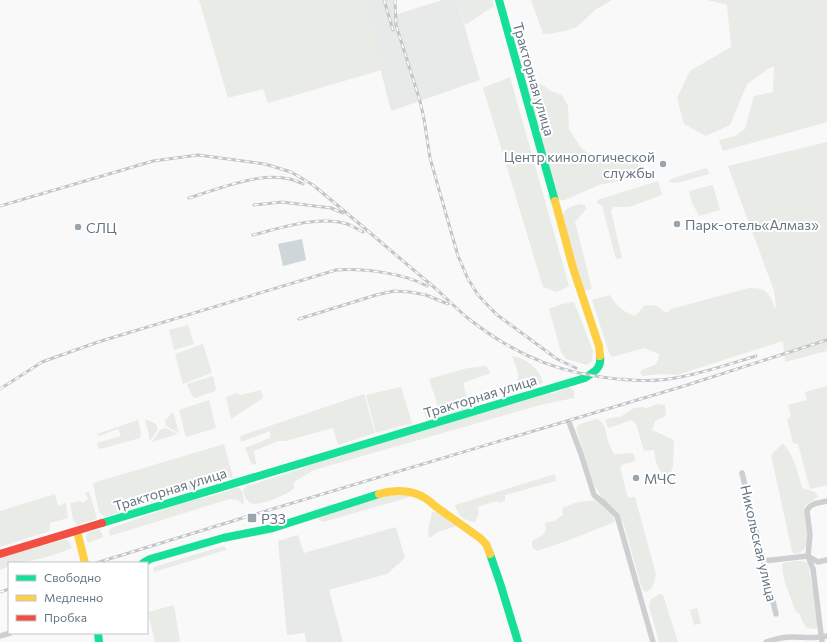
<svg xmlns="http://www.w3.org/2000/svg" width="827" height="642" viewBox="0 0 827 642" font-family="Commissioner,sans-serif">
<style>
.built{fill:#e8e9e9}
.green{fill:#e8ebe6}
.water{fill:#ced6d9}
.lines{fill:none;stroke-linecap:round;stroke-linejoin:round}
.street{stroke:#cecfd0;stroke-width:5.5}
.fast{stroke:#16e098;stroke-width:8}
.slow{stroke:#ffcf43;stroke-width:8}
.jam{stroke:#f24e42;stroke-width:8}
.rail-casing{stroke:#c3c5c6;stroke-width:3}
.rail{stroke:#fff;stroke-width:1.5;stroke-dasharray:4.5;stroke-linecap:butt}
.poi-dot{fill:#99a4ac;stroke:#fff;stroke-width:1.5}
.labels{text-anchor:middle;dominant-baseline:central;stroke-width:4;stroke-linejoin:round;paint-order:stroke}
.street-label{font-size:14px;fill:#657683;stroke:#fff}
.poi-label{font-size:14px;fill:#657683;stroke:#fff;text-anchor:start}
</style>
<rect width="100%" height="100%" fill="#f9f9f9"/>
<g class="built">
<path d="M363 0H393L398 14 442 0H457L480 80 391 111Z"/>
<path d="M396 527 405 558 387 574 329 590 343 642H306L305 633 287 635 278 541 298 535 304 553Z"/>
</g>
<g class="green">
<path d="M199 0H363L382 70 268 103 263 89 228 98Z"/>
<path d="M457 0H492L494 6 465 25Z"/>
<path d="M531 0H612L595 10 577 27 565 31 548 34H543Z"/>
<path d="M707 0H827V122L723 151 719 140 735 136 745 129 754 96 773 92 774 66 768 69 747 84 730 125 706 136 684 124 677 98 690 71 731 47 727 5Z"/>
<path d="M528 53 537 85 541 84 551 91 562 95 568 106 569 129 581 148 597 160 635 158 638 164 641 176 599 185 565 200H561L557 197 519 55Z"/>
<path d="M510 77 569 286 557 292 543 287 483 88Z"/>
<path d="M827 142V351L785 362 783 341 677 375 662 374 642 376 640 372C650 363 657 371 659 354L644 348 612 357 609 353 592 300 610 295C616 305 623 312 635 316L645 305 657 306 666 313 671 309 749 288C767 288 768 292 775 308L776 307 774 291 728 166Z"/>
<path d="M706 168 708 170 709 174 677 183 670 182 669 181 671 179Z"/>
<path d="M658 181 662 195 629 207H613L611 211 622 258 616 259 602 206 597 203V200Z"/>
<path d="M713 185 720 210 699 216 692 203 689 191Z"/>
<path d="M580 204 585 205 586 209 575 222 592 289 583 291 562 216C566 207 572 206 580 204Z"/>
<path d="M574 302 593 351 592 361 587 365 566 359 561 352 549 309 562 304Z"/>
<path d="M188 325 194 344 174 350 169 330Z"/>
<path d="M203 344 212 373 183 384 175 354Z"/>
<path d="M512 356C525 357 541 370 543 383L519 391C515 386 519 381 518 375 518 369 514 362 512 356Z"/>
<path d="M486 366 491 373 463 383 469 408 427 421 424 412 438 406 429 379 468 368Z"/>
<path d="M213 376 216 389 215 391 195 398 191 394 187 384Z"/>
<path d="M827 386V485L810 489 798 444 793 443 787 419 791 416 788 405 807 400 805 392Z"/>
<path d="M401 387 412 423 376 433 366 395Z"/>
<path d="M569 387 574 391V398L540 405 314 470 294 482V488C289 494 258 507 251 503 246 501 244 495 243 490L247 486 301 469 310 465 549 393H554Z"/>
<path d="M261 390 263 398 231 419 226 397 236 393 240 395Z"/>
<path d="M364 394 375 433 338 445 333 428 285 441H278L254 451 256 464 252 465 245 448 270 438V431L241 442 240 436Z"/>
<path d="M209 400 216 428 186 437 179 410Z"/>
<path d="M657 404 665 405 666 416 655 421 652 430 674 440 673 467 669 476 661 473 656 462 654 450 644 451 636 424 632 420 608 428 605 420 610 418 620 417 634 408 642 407 647 408Z"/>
<path d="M173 412 179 433 166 426 165 421Z"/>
<path d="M145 419 156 424 158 429 150 441Z"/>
<path d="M597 419C606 422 606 434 608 442 610 446 612 450 614 454L633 453 636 461 624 464 620 467 628 498 635 497 656 574C654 581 654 591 645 592L642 589 624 525 617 513 610 505 603 499 593 483 576 428 580 424Z"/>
<path d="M138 420 141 433 140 438 100 449 98 447 97 443 121 436 118 429 99 436 97 434Z"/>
<path d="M165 428 178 434 152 442 160 430Z"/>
<path d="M783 443C794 457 798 471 802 488L815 492 818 497 804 506 807 523V546L800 553 794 554 792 551 771 455Z"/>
<path d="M224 444 233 477 105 517 99 512 93 483Z"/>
<path d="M555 474 556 481 505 495V501L499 503 497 501 477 507 479 513 475 522C464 521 458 516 455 505Z"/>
<path d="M238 487C243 490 245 500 243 505L238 500 230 499 110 536 109 529 184 502 212 496Z"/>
<path d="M85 492H89L97 517 96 519 77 525 73 520 70 503 79 501 84 502 88 499Z"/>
<path d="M401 493 409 494 410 497 323 522 318 520V517L371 500Z"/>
<path d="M55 494 58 506 66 503 68 518 50 523V531L0 547V511Z"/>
<path d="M586 501C589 501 594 500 596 501 605 504 613 515 615 522L569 540 537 551 532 547V541L543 535 546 531 545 523 554 521 563 515 562 508 575 503Z"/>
<path d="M432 512H437L456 526 438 532 431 537H429L428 531Z"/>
<path d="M100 529 103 537 88 543 86 538 87 533Z"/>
<path d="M62 540H68L72 548C52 556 30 563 9 563V566L0 570V558Z"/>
<path d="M223 546 225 547 226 550 154 572 153 568 157 566Z"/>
<path d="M794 561H803L808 563 818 623 816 629 807 628 802 621 800 614 796 612 784 580 782 565 783 563Z"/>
<path d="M660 594 663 595 678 642H659L649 606 651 599Z"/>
<path d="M174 605 180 642H155L148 612Z"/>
<path d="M697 608 701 623 694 625 690 610Z"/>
</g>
<path class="water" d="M302 239 306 260 283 266 278 244Z"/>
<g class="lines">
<g class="street">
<path d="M569 422 581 454 594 495 605 504 617 516 620 526 653 642"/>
<path d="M742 473 776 614"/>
<path d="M763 561 808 556 818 562 827 560"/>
<path d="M0 636 10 633"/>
<path d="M766 642C775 639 783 637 792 637 804 637 815 639 827 636"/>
<path d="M822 642 813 569 808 556 810 535 807 511C809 503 820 503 827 501"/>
</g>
<g class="fast">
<path d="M499 0 555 201"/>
<path d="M102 523 585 378C594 372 602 368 600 356"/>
<path d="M490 554 501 586 518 642"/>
<path d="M143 563 150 559 223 538 273 528 379 494"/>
<path d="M98 633 99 642"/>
</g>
<g class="slow">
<path d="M555 201 573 268 599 346 600 356"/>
<path d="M379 494C400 488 419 490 435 506L480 538 486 544 490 554"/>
<path d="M77 531 85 563"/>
</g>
<path class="jam" d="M0 554 102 523"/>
<defs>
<g id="rail">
<path d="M384 0 393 30"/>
<path d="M395 0 396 25 420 101 424 119 430 158 458 256 468 279 478 295 496 314 557 359 576 368"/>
<path d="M189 198C222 188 271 166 303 184"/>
<path d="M254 205 282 202 331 208 343 213"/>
<path d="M0 206 153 161 198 155 265 164 291 172 313 185C352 217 390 250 429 283 443 294 455 308 469 319 520 359 565 375 628 380"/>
<path d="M253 235C280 228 322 214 350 225 354 227 359 230 363 232"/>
<path d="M299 319 376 295 394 291 410 292 426 295 448 304"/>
<path d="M623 379C668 386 713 369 756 356"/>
<path d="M0 389 42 362 98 342 336 270C362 268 404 273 427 286"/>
<path d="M96 563 249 516 684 386 827 340"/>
<path d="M0 592 9 589"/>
</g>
</defs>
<use href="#rail" class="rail-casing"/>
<use href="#rail" class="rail"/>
</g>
<g class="poi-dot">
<circle cx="663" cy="164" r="4"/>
<circle cx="677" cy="224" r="4"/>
<circle cx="78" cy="227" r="4"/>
<circle cx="636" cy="478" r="4"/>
<rect x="247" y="513" width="10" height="10" rx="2"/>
</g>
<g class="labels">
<g class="street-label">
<text transform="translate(534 79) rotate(74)">Тракторная улица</text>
<text transform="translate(480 396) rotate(-17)">Тракторная улица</text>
<text transform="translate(170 489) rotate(-17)">Тракторная улица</text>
<text transform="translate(759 543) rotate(77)">Никольская улица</text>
</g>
<g class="poi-label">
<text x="655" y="156" text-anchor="end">Центр кинологической<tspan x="655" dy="16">службы</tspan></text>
<text x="685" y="224">Парк-отель«Алмаз»</text>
<text x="86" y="227">СЛЦ</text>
<text x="644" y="478">МЧС</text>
<text x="261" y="518">РЗЗ</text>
</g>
</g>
<rect x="8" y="562" width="140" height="72" fill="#ffffff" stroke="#c1c8cd"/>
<rect x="16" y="575" width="20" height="6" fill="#16e098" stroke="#c1c8cd"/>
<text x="44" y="582" font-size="12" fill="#657683">Свободно</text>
<rect x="16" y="595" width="20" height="6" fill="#ffcf43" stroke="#c1c8cd"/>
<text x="44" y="602" font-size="12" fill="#657683">Медленно</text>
<rect x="16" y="615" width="20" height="6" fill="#f24e42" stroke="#c1c8cd"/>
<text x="44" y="622" font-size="12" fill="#657683">Пробка</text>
</svg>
